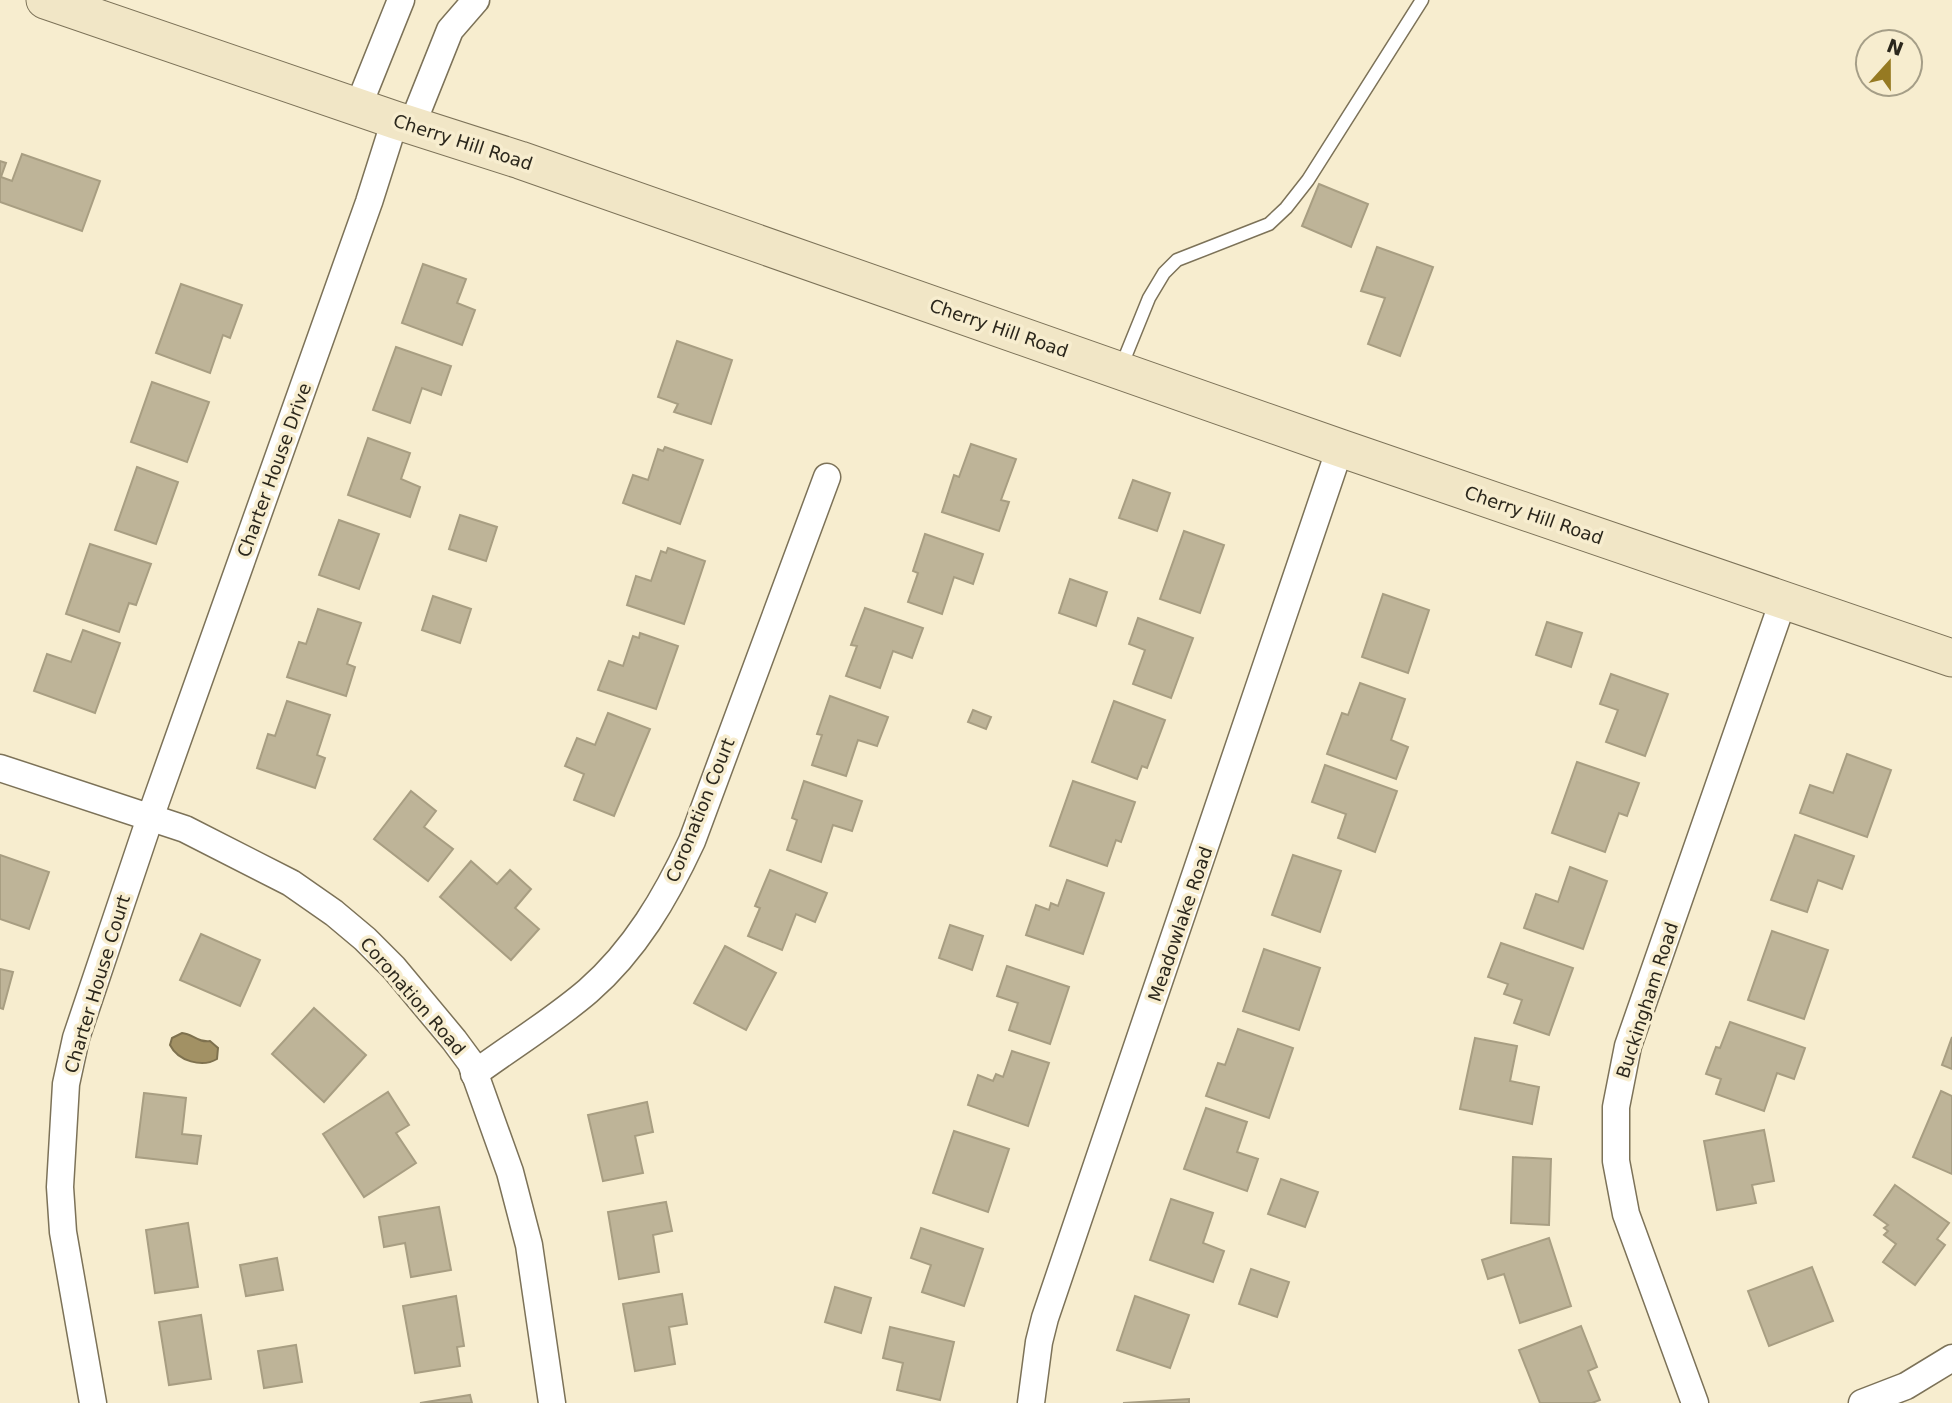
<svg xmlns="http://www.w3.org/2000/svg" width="1952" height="1403" viewBox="0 0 1952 1403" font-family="'DejaVu Sans',sans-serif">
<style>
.water{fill:#a29164;stroke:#7e714e;stroke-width:2}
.building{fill:#beb498;stroke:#a89e82;stroke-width:2}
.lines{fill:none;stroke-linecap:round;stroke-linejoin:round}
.service-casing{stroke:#7c7258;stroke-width:15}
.minor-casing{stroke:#7c7258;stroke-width:29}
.secondary-casing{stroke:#7c7258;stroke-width:39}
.service{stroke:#fff;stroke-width:12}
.minor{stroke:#fff;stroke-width:26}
.secondary{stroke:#f1e6c6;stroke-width:37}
.labels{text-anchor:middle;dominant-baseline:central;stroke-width:7;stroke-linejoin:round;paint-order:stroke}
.street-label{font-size:18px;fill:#2b271c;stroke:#f7edcf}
</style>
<rect width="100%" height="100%" fill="#f7edcf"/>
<path class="water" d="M182 1033C193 1034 198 1043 210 1041L218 1048 217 1059C202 1068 178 1061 170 1045L172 1038Z"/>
<g class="building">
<path d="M22 154 100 181 82 231 0 202V161L6 163 1 177 12 181Z"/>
<path d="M1319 184 1368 204 1351 247 1302 226Z"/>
<path d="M1377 247 1433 267 1400 356 1368 344 1385 298 1361 291Z"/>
<path d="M423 264 466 279 457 303 475 310 462 345 402 323Z"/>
<path d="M181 284 242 305 230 338 223 335 210 373 156 353Z"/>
<path d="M677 341 732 360 711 424 674 412 678 404 658 397Z"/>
<path d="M396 347 451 366 441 395 422 388 410 423 373 410Z"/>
<path d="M152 382 209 402 187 462 131 442Z"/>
<path d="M368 438 410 453 401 479 420 487 410 517 348 495Z"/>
<path d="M971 444 1016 459 1001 500 1009 502 999 531 942 512 954 475 959 477Z"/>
<path d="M665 447 703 460 680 524 623 503 633 475 648 480 658 449 663 451Z"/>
<path d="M137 467 178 482 156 544 115 530Z"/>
<path d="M1133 480 1170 493 1157 531 1119 518Z"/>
<path d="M460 515 497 527 486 561 449 549Z"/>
<path d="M339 520 379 534 359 589 319 575Z"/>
<path d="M1184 531 1224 545 1200 613 1160 599Z"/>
<path d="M925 534 983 554 973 584 954 577 942 614 908 602 918 573 913 571Z"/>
<path d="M90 544 151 564 136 605 129 603 119 632 66 614Z"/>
<path d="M668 548 705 561 684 624 627 605 636 576 651 581 661 551 666 553Z"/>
<path d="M1070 579 1107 592 1096 626 1059 613Z"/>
<path d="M1383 594 1429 610 1408 673 1362 657Z"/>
<path d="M433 596 471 609 460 643 422 630Z"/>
<path d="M865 608 923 628 912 658 893 651 880 688 846 676 857 646 851 645Z"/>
<path d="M318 609 361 623 347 664 355 667 346 696 287 677 299 642 306 644Z"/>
<path d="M1138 618 1193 638 1171 698 1133 684 1145 650 1129 644Z"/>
<path d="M1547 622 1582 633 1571 667 1536 655Z"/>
<path d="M83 630 120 643 95 713 34 691 47 654 71 662Z"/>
<path d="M640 633 678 646 656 709 598 690 609 661 623 666 633 636 639 638Z"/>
<path d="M1611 674 1668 694 1645 756 1606 742 1618 710 1600 704Z"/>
<path d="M1360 683 1405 699 1391 740 1408 747 1396 779 1327 754 1342 713 1348 715Z"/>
<path d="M830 696 888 717 877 746 858 740 846 776 812 765 822 735 817 734Z"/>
<path d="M287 701 330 715 317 755 325 758 315 788 257 768 268 734 275 736Z"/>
<path d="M1114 701 1165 720 1147 768 1142 766 1137 779 1092 762Z"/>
<path d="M973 710 991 717 986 729 968 722Z"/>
<path d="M608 713 650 729 614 816 574 800 584 774 565 766 577 738 595 745Z"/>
<path d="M1847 754 1891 770 1867 837 1800 813 1810 785 1833 793Z"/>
<path d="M1577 762 1639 783 1627 816 1619 813 1605 852 1552 833Z"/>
<path d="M1325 765 1397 791 1375 852 1338 838 1346 814 1312 802Z"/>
<path d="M804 781 862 801 852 831 833 825 821 862 787 850 797 820 792 818Z"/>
<path d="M1073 781 1135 802 1121 842 1116 840 1107 866 1050 846Z"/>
<path d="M411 791 436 811 424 827 453 849 428 881 374 839Z"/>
<path d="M1795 835 1854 856 1842 889 1818 880 1807 912 1771 900Z"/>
<path d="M0 855 49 872 29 929 0 919Z"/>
<path d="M1293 855 1341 871 1320 932 1272 915Z"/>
<path d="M471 861 497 884 510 870 531 889 515 908 539 929 511 960 440 897Z"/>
<path d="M1570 867 1607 881 1583 949 1524 928 1536 894 1558 902Z"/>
<path d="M770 870 827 893 815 922 796 914 782 950 748 936 760 908 755 906Z"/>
<path d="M1067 880 1104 893 1083 954 1026 935 1036 905 1049 910 1051 903 1058 906Z"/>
<path d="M950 925 983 936 972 970 939 958Z"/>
<path d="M1772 931 1828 950 1804 1019 1748 1000Z"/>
<path d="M201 934 260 960 240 1006 180 980Z"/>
<path d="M1501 943 1573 968 1549 1035 1514 1023 1522 1000 1504 994 1508 984 1488 977Z"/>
<path d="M725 946 776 973 746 1030 694 1003Z"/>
<path d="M1264 949 1320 968 1299 1030 1243 1011Z"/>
<path d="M1007 966 1069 987 1050 1044 1009 1030 1018 1003 997 996Z"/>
<path d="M0 969 13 972 3 1009 0 1008Z"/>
<path d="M314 1008 366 1055 324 1102 272 1054Z"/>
<path d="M1730 1022 1805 1048 1794 1079 1777 1073 1764 1111 1716 1094 1721 1079 1706 1074 1716 1047 1720 1048Z"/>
<path d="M1238 1029 1293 1048 1269 1118 1206 1096 1218 1063 1225 1065Z"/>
<path d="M1952 1037V1069L1942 1065Z"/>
<path d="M1475 1038 1517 1046 1510 1081 1539 1087 1532 1124 1460 1109Z"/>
<path d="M1012 1051 1049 1063 1028 1126 968 1105 978 1075 993 1081 996 1074 1003 1077Z"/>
<path d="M1941 1091 1952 1096V1174L1913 1157Z"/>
<path d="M388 1092 409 1125 396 1133 416 1163 364 1197 323 1134Z"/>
<path d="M144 1093 186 1098 182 1134 201 1136 197 1164 136 1157Z"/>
<path d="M647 1102 653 1132 635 1136 643 1173 603 1181 588 1115Z"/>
<path d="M1206 1108 1247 1122 1237 1152 1258 1159 1247 1191 1184 1169Z"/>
<path d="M1764 1130 1774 1181 1752 1185 1756 1203 1717 1210 1704 1141Z"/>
<path d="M954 1131 1009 1149 988 1212 933 1193Z"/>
<path d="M1513 1157 1551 1159 1549 1225 1511 1223Z"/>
<path d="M1281 1179 1318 1192 1305 1227 1268 1214Z"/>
<path d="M1895 1185 1949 1223 1937 1239 1945 1245 1915 1285 1883 1262 1896 1244 1884 1235 1888 1231 1884 1228 1888 1225 1874 1215Z"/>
<path d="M1171 1199 1213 1213 1203 1243 1224 1251 1213 1282 1150 1260Z"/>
<path d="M666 1202 672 1231 653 1235 659 1272 619 1279 608 1212Z"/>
<path d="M439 1207 451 1270 411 1277 405 1243 384 1247 379 1217Z"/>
<path d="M188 1223 198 1287 155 1293 146 1230Z"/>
<path d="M921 1228 983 1249 964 1306 922 1292 931 1265 911 1258Z"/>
<path d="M1549 1238 1571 1306 1520 1323 1504 1274 1488 1279 1482 1260Z"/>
<path d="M277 1258 283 1290 246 1296 240 1265Z"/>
<path d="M1812 1267 1833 1321 1769 1346 1748 1291Z"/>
<path d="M1251 1269 1289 1282 1277 1317 1239 1304Z"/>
<path d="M835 1287 871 1298 861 1333 825 1322Z"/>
<path d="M682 1294 687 1324 669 1327 675 1364 635 1371 623 1304Z"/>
<path d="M456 1296 464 1346 457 1347 460 1366 415 1373 403 1306Z"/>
<path d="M1135 1296 1189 1315 1170 1368 1117 1350Z"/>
<path d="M201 1315 211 1379 169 1385 159 1322Z"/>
<path d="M1581 1326 1597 1367 1588 1371 1600 1400 1592 1403H1540L1519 1350Z"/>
<path d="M890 1327 954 1342 940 1400 897 1390 903 1363 883 1358Z"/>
<path d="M296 1345 302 1382 264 1388 258 1351Z"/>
<path d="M470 1395 472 1403H420Z"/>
<path d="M1189 1399V1403H1123Z"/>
</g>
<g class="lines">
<defs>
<path id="service" d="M1121 367 1149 298 1164 273 1177 260 1269 224 1286 208 1308 180 1422 0"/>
<g id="minor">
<path d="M358 107 401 0"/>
<path d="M412 125 450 30 476 0"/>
<path d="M0 768 185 829 291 883 334 913 365 939 394 968 454 1040 471 1063 510 1172 529 1245 552 1403"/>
<path d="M474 1074C512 1046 553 1021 588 991 635 950 666 897 692 841L827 477"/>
<path d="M93 1403 63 1232 60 1187 66 1084 76 1038 150 818 369 202 395 120"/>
<path d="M1031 1403 1039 1342 1045 1318 1340 448"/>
<path d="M1695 1403 1626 1214 1616 1161V1107L1628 1046 1783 601"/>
<path d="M1862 1403 1906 1386 1952 1358"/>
</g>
<path id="secondary" d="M45 0 395 120 520 160 1340 448 1952 658"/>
</defs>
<use href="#service" class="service-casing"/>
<use href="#minor" class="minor-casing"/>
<use href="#secondary" class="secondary-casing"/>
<use href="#service" class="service"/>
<use href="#minor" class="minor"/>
<use href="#secondary" class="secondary"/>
</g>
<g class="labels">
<g class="street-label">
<text transform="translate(463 142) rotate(18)">Cherry Hill Road</text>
<text transform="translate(999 328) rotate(19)">Cherry Hill Road</text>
<text transform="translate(274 470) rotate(-70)">Charter House Drive</text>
<text transform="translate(1534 515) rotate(19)">Cherry Hill Road</text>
<text transform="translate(700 810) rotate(-68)">Coronation Court</text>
<text transform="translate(1180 924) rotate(-71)">Meadowlake Road</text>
<text transform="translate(97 984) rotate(-73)">Charter House Court</text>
<text transform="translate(413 996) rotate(49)">Coronation Road</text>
<text transform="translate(1647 1000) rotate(-72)">Buckingham Road</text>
</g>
</g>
<g transform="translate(1889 63) rotate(21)"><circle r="33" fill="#f7edcf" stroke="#a59e87" stroke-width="2"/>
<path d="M0-5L12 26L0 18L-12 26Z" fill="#967a22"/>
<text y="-10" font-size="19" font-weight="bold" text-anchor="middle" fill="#2b271c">N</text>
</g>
</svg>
